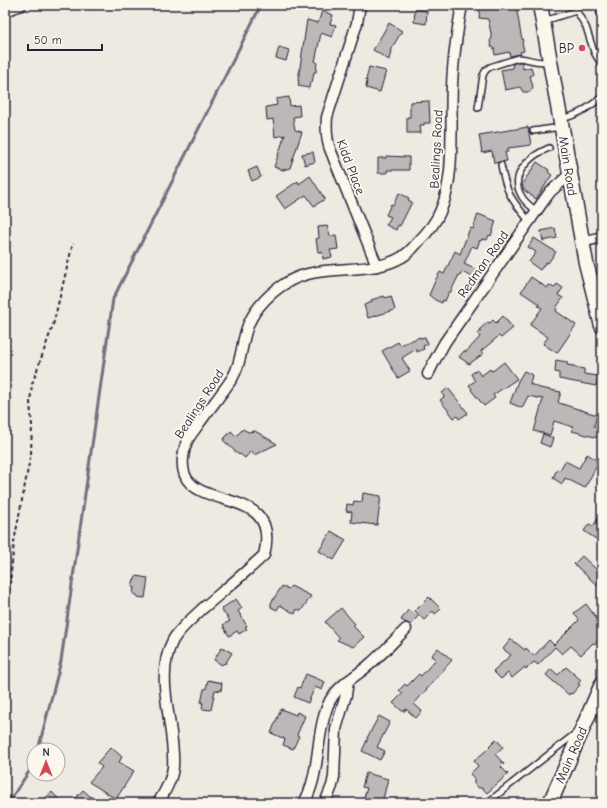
<svg xmlns="http://www.w3.org/2000/svg" width="607" height="808" viewBox="0 0 607 808" font-family="'Comic Neue',sans-serif">
<style>
.lines{fill:none;stroke-linecap:round;stroke-linejoin:round}
.stream{stroke:#716f7c;stroke-width:3}
.building{fill:#bcb8b8;stroke:#22223b}
.lane-casing{stroke:#22223b;stroke-width:8}
.street-casing{stroke:#22223b;stroke-width:13}
.secondary-casing{stroke:#22223b;stroke-width:17}
.path{stroke:#22223b;stroke-width:2;stroke-dasharray:4 3;stroke-linecap:butt}
.lane{stroke:#fbf7ec;stroke-width:5}
.street{stroke:#fbf7ec;stroke-width:10}
.secondary{stroke:#fbf7ec;stroke-width:14}
.poi-dot{fill:#d1495b;stroke:#fbf7ec;stroke-width:1.5}
.labels{text-anchor:middle;dominant-baseline:central;stroke-width:4;stroke-linejoin:round;paint-order:stroke}
.poi-label{font-size:13px;fill:#22223b;stroke:#fbf7ec;text-anchor:end}
.street-label{font-size:13px;fill:#22223b;stroke:#fbf7ec}
</style>
<rect width="100%" height="100%" fill="#eeeae2"/>
<filter id="ink" filterUnits="userSpaceOnUse"><feTurbulence type="fractalNoise" baseFrequency=".025" numOctaves="2"/><feDisplacementMap in="SourceGraphic" scale="8" xChannelSelector="R" yChannelSelector="G"/><feConvolveMatrix kernelMatrix="1 2 1 2 8 2 1 2 1" color-interpolation-filters="sRGB"/></filter>
<g filter="url(#ink)">
<g class="lines">
<g class="stream">
<path d="M38 750 61 661 113 299 261 5"/>
<path d="M8 803 34 764"/>
</g>
</g>
<g class="building">
<path d="M480 5H516L521 35 523 41 522 42 524 51 520 52 521 54 510 56 509 52 495 55 494 48 491 46 490 41 492 38 488 19 479 18Z"/>
<path d="M591 5H602V22Z"/>
<path d="M415 10 427 11 426 24 414 22Z"/>
<path d="M322 11 333 15 330 24 336 25 332 37 321 33 315 62H317L316 72H314L312 83 310 82 309 88 298 86 299 81H298L307 20 318 23Z"/>
<path d="M389 23 402 31 390 51H391L389 60 373 50Z"/>
<path d="M279 47 289 50 286 61 276 58Z"/>
<path d="M519 62H522L523 69 531 67 533 75 530 76 533 87 530 92H523L520 87 505 90 501 70 513 68 512 64Z"/>
<path d="M369 67 386 71 380 92 366 88 367 81 366 80Z"/>
<path d="M289 97 290 106 299 105 300 116 293 117 295 130 302 132 290 168 283 170 274 167 285 135 275 137 273 119 267 120 266 107 277 105 276 99Z"/>
<path d="M429 101 430 123H424V125H420L421 133H407V117H410V102Z"/>
<path d="M528 127 531 145 508 148V152H505L507 161 494 163 492 151 482 153 479 135Z"/>
<path d="M313 152 315 162 305 165 302 154Z"/>
<path d="M386 156 409 157V170H387V173H378V158H386Z"/>
<path d="M537 162 549 170 548 172 552 175 536 199 524 190 522 184Z"/>
<path d="M257 167 261 177 252 181 248 171Z"/>
<path d="M310 176 325 199 314 206 306 195 285 209 276 196 298 181 299 184Z"/>
<path d="M399 193 409 198 408 200 412 202 400 226 398 225 396 230 386 225 391 217 386 215 391 204 393 205Z"/>
<path d="M478 214 496 221 491 236 489 235 487 240 482 239 481 241 480 240 477 248 472 246 464 264 477 270 474 278 462 272 460 276 459 275 450 293 449 292 445 301 443 300 442 303 435 300 429 295 436 279 440 272 444 274 455 251 460 254 470 228 473 229Z"/>
<path d="M327 226 330 236 336 235 338 249 330 250 332 257 323 259 322 252H318L316 239 319 238 318 227Z"/>
<path d="M555 228 557 238 543 241 541 231Z"/>
<path d="M534 238 556 252 548 263 546 262 540 270 529 262 536 252 528 247Z"/>
<path d="M531 277 547 288 549 285 554 288 557 284 563 288 558 295 563 298 556 308 557 309 556 311 576 325 557 353 543 344 548 337 530 325 542 308 538 306 539 304 521 292Z"/>
<path d="M384 296 385 298 391 296 395 310 368 318 364 305 372 302 371 300Z"/>
<path d="M503 316 513 328 501 338 499 336 481 351 483 354 469 364 459 357 464 351 466 352 480 337 478 334 481 331 480 329 488 322 490 323 493 320 496 323Z"/>
<path d="M420 337V338L425 337 428 344 423 346 424 349 417 352 416 349 402 358 410 371 398 378 382 351 398 342 400 345Z"/>
<path d="M556 360 567 362V365L574 366V367L584 369V374L598 376 596 386 559 379V373L555 372Z"/>
<path d="M504 362 517 379 493 395 495 398 484 406 471 390 472 389 469 385 475 381 471 374 477 370 481 376 490 369 491 371 494 370Z"/>
<path d="M524 371 532 375 530 384 540 388 561 392 558 402 559 403 597 415 594 426 602 429V439L572 431 573 427 554 421 550 435 534 431 543 399 528 396 522 408 510 403 518 381Z"/>
<path d="M448 388 468 413 459 419 457 416 454 418 440 400 444 397 442 393Z"/>
<path d="M243 429 248 432 255 431 277 444 254 455 251 451 245 458 240 454 239 455 223 440 231 431 236 436Z"/>
<path d="M543 434 553 438 550 447 540 443Z"/>
<path d="M587 454 597 460 596 462 598 463 585 488 565 478 562 484 553 478 557 469 560 470 565 461 579 468Z"/>
<path d="M363 493 381 496 377 525 351 522 352 512 346 511 347 504 353 505 354 501 362 502Z"/>
<path d="M602 513V543L584 531 589 524 593 526Z"/>
<path d="M331 531 346 540 334 560 319 551Z"/>
<path d="M582 556 596 569 602 562V590L574 564Z"/>
<path d="M136 576 148 578 145 598 137 597V595L133 594 134 587H132L134 579H135Z"/>
<path d="M282 586 288 589 291 586 311 596 301 611 297 609 295 614 280 605 277 610 271 607V603Z"/>
<path d="M429 597 441 609 435 614 433 611 424 620 415 611Z"/>
<path d="M236 599 242 608 238 611 247 626 245 627 247 629 239 634 237 631 229 636 223 625 230 621 221 609Z"/>
<path d="M586 604 601 624 597 626 602 632V638L594 644 593 643 581 655 571 646 562 654 555 647 538 665 534 662 526 669 525 667 512 678 508 673 501 679 493 671 511 655 503 649 511 639 525 650 526 648 534 656 549 640 554 645 579 620 574 613Z"/>
<path d="M341 608 355 624 353 626 364 637 353 647 337 640 339 638 325 622Z"/>
<path d="M408 610 418 616 411 625 401 620Z"/>
<path d="M222 647 232 653 225 664 224 663 222 665 214 660Z"/>
<path d="M438 648 452 660 414 704 422 711 416 718 406 709 405 711H402L393 703 403 693 399 690 405 684 407 686 419 674 421 676 436 659 431 656Z"/>
<path d="M566 667 581 680 578 684 580 685 572 694 570 693 569 695 546 675 551 669 558 675Z"/>
<path d="M306 674 325 682 322 690 315 687 308 703 294 697 298 687 300 688Z"/>
<path d="M208 680 222 683 221 691 215 690 211 710 202 709 203 703H201L204 689H206Z"/>
<path d="M281 709 296 715 297 712 305 716 297 735 299 736 293 749 283 745 285 739 271 733Z"/>
<path d="M379 716 390 722 377 747 385 751 380 760 362 751 368 738H367Z"/>
<path d="M496 739 503 747 495 754 504 764 501 767 508 774 487 793 483 789 477 787 474 784V778L470 774 478 766 474 761 490 747 489 746Z"/>
<path d="M111 747 122 757 119 762 134 771 116 799 89 782 102 767 97 763Z"/>
<path d="M366 773 388 779 382 803H371L363 801 367 788 362 787Z"/>
<path d="M83 790 98 803H71Z"/>
<path d="M52 792 62 803H40Z"/>
</g>
<g class="lines">
<defs>
<g id="lane">
<path d="M573 5 586 27 594 52 602 66"/>
<path d="M544 21 576 11"/>
<path d="M478 108 483 75 486 70 490 67 518 58C530 58 535 64 548 61"/>
<path d="M561 119C579 115 588 108 602 97"/>
<path d="M533 131 561 127"/>
<path d="M501 165C506 193 511 199 529 221"/>
<path d="M536 211C531 206 524 202 521 195 509 174 531 155 549 148"/>
<path d="M487 803 576 733"/>
</g>
<g id="street">
<path d="M360 5 357 23 327 117C326 129 326 138 330 149L377 266"/>
<path d="M5 11 21 5"/>
<path d="M582 242 602 237"/>
<path d="M428 374 435 360 445 342 542 203 550 192 569 175"/>
<path d="M158 803C165 792 172 779 173 767 176 727 153 678 173 640 180 628 192 619 202 609 223 591 244 574 264 555 285 473 161 524 186 444 188 437 194 431 198 425 209 409 222 394 233 377 243 360 241 340 249 323 256 307 271 292 286 283 321 261 369 277 402 257 409 253 413 248 418 242 427 233 435 224 440 212 456 177 450 125 452 86 453 59 457 32 462 5"/>
<path d="M304 803C321 773 315 736 328 705 335 687 354 678 369 665 382 654 394 641 406 629"/>
<path d="M325 803 332 786 334 777 336 729 346 695 348 681"/>
</g>
<g id="secondary">
<path d="M540 5 586 263 602 326"/>
<path d="M550 803 602 684"/>
</g>
</defs>
<use href="#lane" class="lane-casing"/>
<use href="#street" class="street-casing"/>
<use href="#secondary" class="secondary-casing"/>
<path class="path" d="M5 634 14 542 31 453 32 425 30 403 32 384 53 325 73 243"/>
<use href="#lane" class="lane"/>
<use href="#street" class="street"/>
<use href="#secondary" class="secondary"/>
</g>
</g>
<circle class="poi-dot" cx="582" cy="48" r="4"/>
<g class="labels">
<g class="poi-label">
<text x="574" y="48">BP</text>
</g>
<g class="street-label">
<text transform="translate(436 149) rotate(-87)">Bealings Road</text>
<text transform="translate(568 166) rotate(81)">Main Road</text>
<text transform="translate(351 167) rotate(69)">Kidd Place</text>
<text transform="translate(483 264) rotate(-55)">Redman Road</text>
<text transform="translate(199 404) rotate(-57)">Bealings Road</text>
<text transform="translate(571 755) rotate(-66)">Main Road</text>
</g>
</g>
<rect width="607" height="808" fill="none" stroke="#fbf7ec" stroke-width="20"/>
<rect x="10" y="10" width="587" height="788" fill="none" stroke="#22223b" stroke-width="1.5" filter="url(#ink)"/>
<g transform="translate(46 762)"><circle r="19" fill="#fbf7ec" stroke="#a4a2a5"/>
<path d="M0-3L7 15L0 10L-7 15Z" fill="#d1495b"/>
<text y="-6" font-size="11" font-weight="bold" text-anchor="middle" fill="#22223b">N</text>
</g>
<path d="M28 44v6h74v-6" fill="none" stroke="#22223b" stroke-width="2"/>
<text x="34" y="44" font-size="12" fill="#22223b" stroke="#fbf7ec" stroke-width="3" paint-order="stroke">50 m</text>
</svg>
